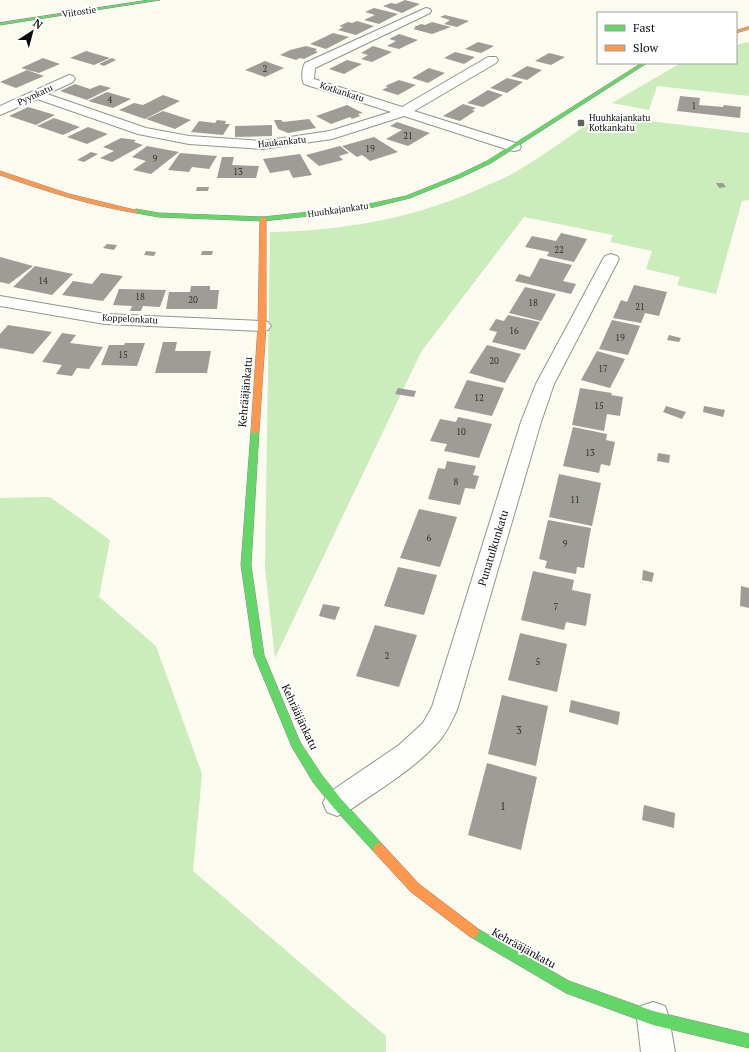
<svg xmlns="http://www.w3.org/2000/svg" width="749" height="1052" viewBox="0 0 749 1052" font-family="'PT Serif',serif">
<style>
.forest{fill:#cbecbb}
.building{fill:#9e9c96}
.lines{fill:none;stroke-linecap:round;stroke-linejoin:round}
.street-casing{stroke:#94948f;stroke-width:2}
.fast-casing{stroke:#8a8a85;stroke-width:1}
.slow-casing{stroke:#8a8a85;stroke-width:1}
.street{fill:#fefefd;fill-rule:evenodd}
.fast{fill:#63d668;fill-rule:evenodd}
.slow{fill:#ff974d;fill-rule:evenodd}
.poi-dot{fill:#60605c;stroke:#fff;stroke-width:1.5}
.labels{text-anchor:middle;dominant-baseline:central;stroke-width:4;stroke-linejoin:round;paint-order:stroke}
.far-street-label{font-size:9px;fill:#0c0c0c;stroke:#fff}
.number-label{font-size:9px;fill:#30302e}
.far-poi-label{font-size:9px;fill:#0c0c0c;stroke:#fff;text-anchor:start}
.street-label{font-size:11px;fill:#0c0c0c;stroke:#fff}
.near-number-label{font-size:11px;fill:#30302e}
</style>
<rect width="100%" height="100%" fill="#fbfbf0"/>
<g class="forest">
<path d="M749 42V96L657 86 649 110 612 103 681 63H736V45Z"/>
<path d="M600 115 749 133V200L742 201 716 294 677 285 680 277 646 269 652 251 610 242 613 235 524 217 421 352 275 658 265 568 270 232C345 231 422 217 490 184 499 180 509 176 517 171 546 154 573 134 600 115Z"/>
<path d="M50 497 110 540 99 597 156 646 202 774 193 871 386 1036V1052H0V498Z"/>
</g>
<g class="building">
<path d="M405 0 420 4 402 13 383 6 391 3 396 4Z"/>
<path d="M374 8 398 14 379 24 364 20 375 15 365 12Z"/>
<path d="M445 15 469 21 457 27 444 24 450 20 440 17Z"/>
<path d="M357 21 374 26 356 35 338 30 343 27 339 26 348 22 352 23Z"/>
<path d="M432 22 451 27 432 34 413 29 416 28 414 27 421 24 425 25Z"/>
<path d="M333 33 349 37 326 49 310 44Z"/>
<path d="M399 34 418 40 399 49 387 46 396 41 389 39Z"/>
<path d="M478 42 494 46 481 53 465 49Z"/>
<path d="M306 46 317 49 315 51 318 52 304 59 300 58 296 60 280 55 290 50Z"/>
<path d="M373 46 392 52 372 62 361 59 368 55 361 53Z"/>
<path d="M86 51 110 58 94 65 70 58Z"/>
<path d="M455 52 475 57 464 64 444 58Z"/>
<path d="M549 53 565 57 551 65 535 61Z"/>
<path d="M43 58 60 64 39 73 21 68Z"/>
<path d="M112 58 116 60 104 66 99 64Z"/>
<path d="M347 60 362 64 344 74 329 69Z"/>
<path d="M265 61 284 68 265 77 245 70Z"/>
<path d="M527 66 542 70 527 80 511 76Z"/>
<path d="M429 68 445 73 428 83 412 78Z"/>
<path d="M27 70 44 76 16 88 0 82Z"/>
<path d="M507 78 523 82 507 93 490 88Z"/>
<path d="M399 80 416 85 398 95 382 90 388 87 385 86Z"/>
<path d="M75 84 90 89 100 85 111 88 87 100 60 91Z"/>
<path d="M488 90 503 95 483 107 467 103Z"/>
<path d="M107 92 131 99 113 108 88 101Z"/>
<path d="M163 95 180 101 145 119 119 110 134 103 143 105Z"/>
<path d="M680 96 700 98 699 105 723 107 724 105 741 107 740 118 677 111Z"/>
<path d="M463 104 476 108 472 110 475 111 460 121 443 116Z"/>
<path d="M347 105 363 113 358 114 360 116 352 119 350 117 331 124 316 116Z"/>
<path d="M28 107 55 115 36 125 9 116Z"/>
<path d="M163 111 191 120 175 129 146 119Z"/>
<path d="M54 118 80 127 63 135 37 126Z"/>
<path d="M309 119 316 128 288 133 278 129 274 120H281L283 122Z"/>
<path d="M217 120 226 121 225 124H230L223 135 191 132 199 121 215 123Z"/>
<path d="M397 122 430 133 408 146 386 139 402 130 390 126Z"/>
<path d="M272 125V136L235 137V126Z"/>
<path d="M88 127 108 134 87 144 67 137Z"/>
<path d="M374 137 398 152 370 161 362 155 357 157 342 146Z"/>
<path d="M121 138 136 140 134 142 143 145 112 162 100 158 114 151 103 147Z"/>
<path d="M147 146 179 152 151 174 133 170 146 161 132 157Z"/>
<path d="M340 146 349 153 339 156 343 160 319 166 306 155Z"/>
<path d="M91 152 98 154 84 162 77 160Z"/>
<path d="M180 153 217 156 209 169 192 167 189 172 168 170Z"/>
<path d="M300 154 312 175 293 178 289 170 270 173 263 159Z"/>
<path d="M222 157H234L232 165 259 166 256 178H217Z"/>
<path d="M716 183H723L726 187 719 188Z"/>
<path d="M197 187H209L208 191H196Z"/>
<path d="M561 233 587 239 574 262 547 256 549 252 525 247 532 236 556 241Z"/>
<path d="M107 244 117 245 114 250 103 248Z"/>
<path d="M146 251 156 252 154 256 144 255Z"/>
<path d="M202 251H213L212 255H201Z"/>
<path d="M0 257 33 266 9 284 0 282Z"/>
<path d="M540 258 572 265 563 281 576 284 571 294 515 281 519 274 530 277Z"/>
<path d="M35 266 73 274 52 295 13 287Z"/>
<path d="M101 273 123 276 103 301 62 295 73 281 92 284Z"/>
<path d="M634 285 667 292 659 316 645 313 641 323 613 318 621 300 627 302Z"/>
<path d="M191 286H210V290H219L217 309H166L169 292H190Z"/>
<path d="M525 287 556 294 541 321 509 313Z"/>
<path d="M119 289 166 290 160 307 143 306 141 311H130L132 306 113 305Z"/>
<path d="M508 315 540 322 525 350 492 342 497 332 489 330 496 319 504 321Z"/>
<path d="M612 320 640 326 628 355 599 349Z"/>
<path d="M8 325 52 332 33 354 0 348V334Z"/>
<path d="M62 333 76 335 70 343 103 347 89 369 77 368 72 376 56 374 62 365 42 362Z"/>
<path d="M669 335 681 338 679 342 667 340Z"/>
<path d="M163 342H177L175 351H211L207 373H155Z"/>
<path d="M125 343H145L137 366 101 365 109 345H124Z"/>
<path d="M487 345 521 354 505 383 469 373Z"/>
<path d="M597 351 625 359 610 388 581 380Z"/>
<path d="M467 380 504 388 492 416 454 408Z"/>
<path d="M398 388 416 391 414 397 395 394Z"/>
<path d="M580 388 612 393 611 395 623 397 620 416 607 414 604 431 572 425Z"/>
<path d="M666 406 686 412 682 419 663 412Z"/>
<path d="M704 406 725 410 723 417 703 412Z"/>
<path d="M458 417 492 424 479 458 444 451 447 444 430 441 440 419 456 422Z"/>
<path d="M573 427 607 434 606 440 615 442 610 466 601 464 599 473 563 466Z"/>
<path d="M658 453 670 455 669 463 657 461Z"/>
<path d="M447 461 476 466 473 475 479 476 475 489 465 488 460 505 428 499 438 468 445 469Z"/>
<path d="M559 474 601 483 592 526 549 517Z"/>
<path d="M419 509 457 517 440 567 400 558Z"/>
<path d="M548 520 591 528 584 568 577 567 576 574 545 568 547 561 539 559Z"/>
<path d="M398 567 437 575 424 615 384 606Z"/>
<path d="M643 570 654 573 652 582 642 580Z"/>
<path d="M533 571 574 580 572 590 591 594 586 626 566 622 564 630 521 620Z"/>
<path d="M741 586 749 588V608L740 606Z"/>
<path d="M323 604 340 607 335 620 319 616Z"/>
<path d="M375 625 417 635 399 687 356 676Z"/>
<path d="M520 633 567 644 557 692 508 680Z"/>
<path d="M502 695 548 706 536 766 488 754Z"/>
<path d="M571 700 620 712 618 725 569 712Z"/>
<path d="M487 763 537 777 521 850 468 835Z"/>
<path d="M644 805 675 813 674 828 642 820Z"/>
</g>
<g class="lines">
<defs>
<g id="street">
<path d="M426 8 430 9 431 11 430 13 315 68 314 79 402 107 488 57H496L498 60 496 63 414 111 519 144 521 147 519 150 514 151 509 150 404 116 332 139 263 149 189 144 138 134 37 99 0 115V106L69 75 73 76 75 79 73 82 47 94 146 128 189 136 263 141 330 131 391 112 304 84C301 79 302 68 305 63Z"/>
<path d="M611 254 617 256 619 259 554 384 541 422 457 710C452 720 447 732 440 740 415 769 378 790 347 812L337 816 327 812 323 803 327 794 399 745 423 723 432 707 521 422 536 384 603 259 605 256Z"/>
<path d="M0 296 105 314 262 321 268 322 271 326 268 330 262 331 105 324 0 306Z"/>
<path d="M653 1002 665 1006 669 1018 675 1052H641L637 1018 641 1006Z"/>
</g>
<g id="fast">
<path d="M149 0H160L0 25V23Z"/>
<path d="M642 63H647L491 163 462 177 410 198 374 207 337 213 263 221 159 217 136 213 133 211 136 209 159 213 263 217 337 209 374 203 406 196 458 175 487 161Z"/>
<path d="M255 428 259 431 251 565 264 655 300 742 321 774 341 799 383 845 385 849 383 853 379 855 375 853 333 807 313 782 292 747 254 655 241 565 251 431Z"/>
<path d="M473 926 569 981 653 1011 749 1034V1048L653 1025 566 993 469 936 467 932 469 928Z"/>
</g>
<g id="slow">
<path d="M749 27V29L736 33V31Z"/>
<path d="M0 171 69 194 139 211 136 213C89 205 45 191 0 175Z"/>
<path d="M263 217 266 219V326L259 431 255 434 251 431 258 326 260 219Z"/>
<path d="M379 843 383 845 419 884 477 928 479 932 477 936 473 938 469 936 411 892 375 853 373 849 375 845Z"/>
</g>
</defs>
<use href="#street" class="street-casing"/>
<use href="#fast" class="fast-casing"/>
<use href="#slow" class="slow-casing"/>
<use href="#street" class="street"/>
<use href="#fast" class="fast"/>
<use href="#slow" class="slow"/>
</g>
<rect class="poi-dot" x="577" y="119" width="8" height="8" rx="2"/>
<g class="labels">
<g class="far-street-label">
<text transform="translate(79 12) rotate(-8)">Viitostie</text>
<text transform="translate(342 92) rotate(18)">Kotkankatu</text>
<text transform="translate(35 95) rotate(-25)">Pyynkatu</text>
<text transform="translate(282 142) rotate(-6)">Haukankatu</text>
<text transform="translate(338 210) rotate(-8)">Huuhkajankatu</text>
<text transform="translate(130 319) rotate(3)">Koppelonkatu</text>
</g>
<g class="number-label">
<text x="265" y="69">2</text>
<text x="110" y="100">4</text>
<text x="694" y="106">1</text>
<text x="408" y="136">21</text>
<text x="370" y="149">19</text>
<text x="155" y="159">9</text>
<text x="238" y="172">13</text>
<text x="559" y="250">22</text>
<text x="43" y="281">14</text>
<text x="140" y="297">18</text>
<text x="193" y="300">20</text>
<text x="533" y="303">18</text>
<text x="640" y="307">21</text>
<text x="514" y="331">16</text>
<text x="620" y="338">19</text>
<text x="123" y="355">15</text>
<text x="494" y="361">20</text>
<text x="603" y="369">17</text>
<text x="479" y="398">12</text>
<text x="599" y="406">15</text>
<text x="461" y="432">10</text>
<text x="590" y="453">13</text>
<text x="456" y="482">8</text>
<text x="575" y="500">11</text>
<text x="429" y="538">6</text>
<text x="565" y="544">9</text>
<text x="556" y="607">7</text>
<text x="387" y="656">2</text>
<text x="538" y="662">5</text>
</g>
<g class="far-poi-label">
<text x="589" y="118">Huuhkajankatu<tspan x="589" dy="10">Kotkankatu</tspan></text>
</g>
<g class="street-label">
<text transform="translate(245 392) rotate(-85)">Kehrääjänkatu</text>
<text transform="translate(493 548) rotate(-73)">Punatulkunkatu</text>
<text transform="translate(300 717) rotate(65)">Kehrääjänkatu</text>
<text transform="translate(524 948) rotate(29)">Kehrääjänkatu</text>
</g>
<g class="near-number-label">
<text x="519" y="730">3</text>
<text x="503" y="806">1</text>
</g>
</g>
<rect x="597" y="12" width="140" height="52" fill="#ffffff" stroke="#9e9e9e"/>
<rect x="605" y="25" width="20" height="6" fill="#63d668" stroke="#9e9e9e"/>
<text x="633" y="32" font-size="12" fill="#0c0c0c">Fast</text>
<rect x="605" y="45" width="20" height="6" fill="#ff974d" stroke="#9e9e9e"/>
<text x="633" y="52" font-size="12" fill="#0c0c0c">Slow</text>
<g transform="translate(32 32) rotate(36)" stroke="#ffffff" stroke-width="3" paint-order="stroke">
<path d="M0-3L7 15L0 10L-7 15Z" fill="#0c0c0c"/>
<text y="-6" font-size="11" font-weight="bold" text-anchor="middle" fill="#0c0c0c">N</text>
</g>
</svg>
